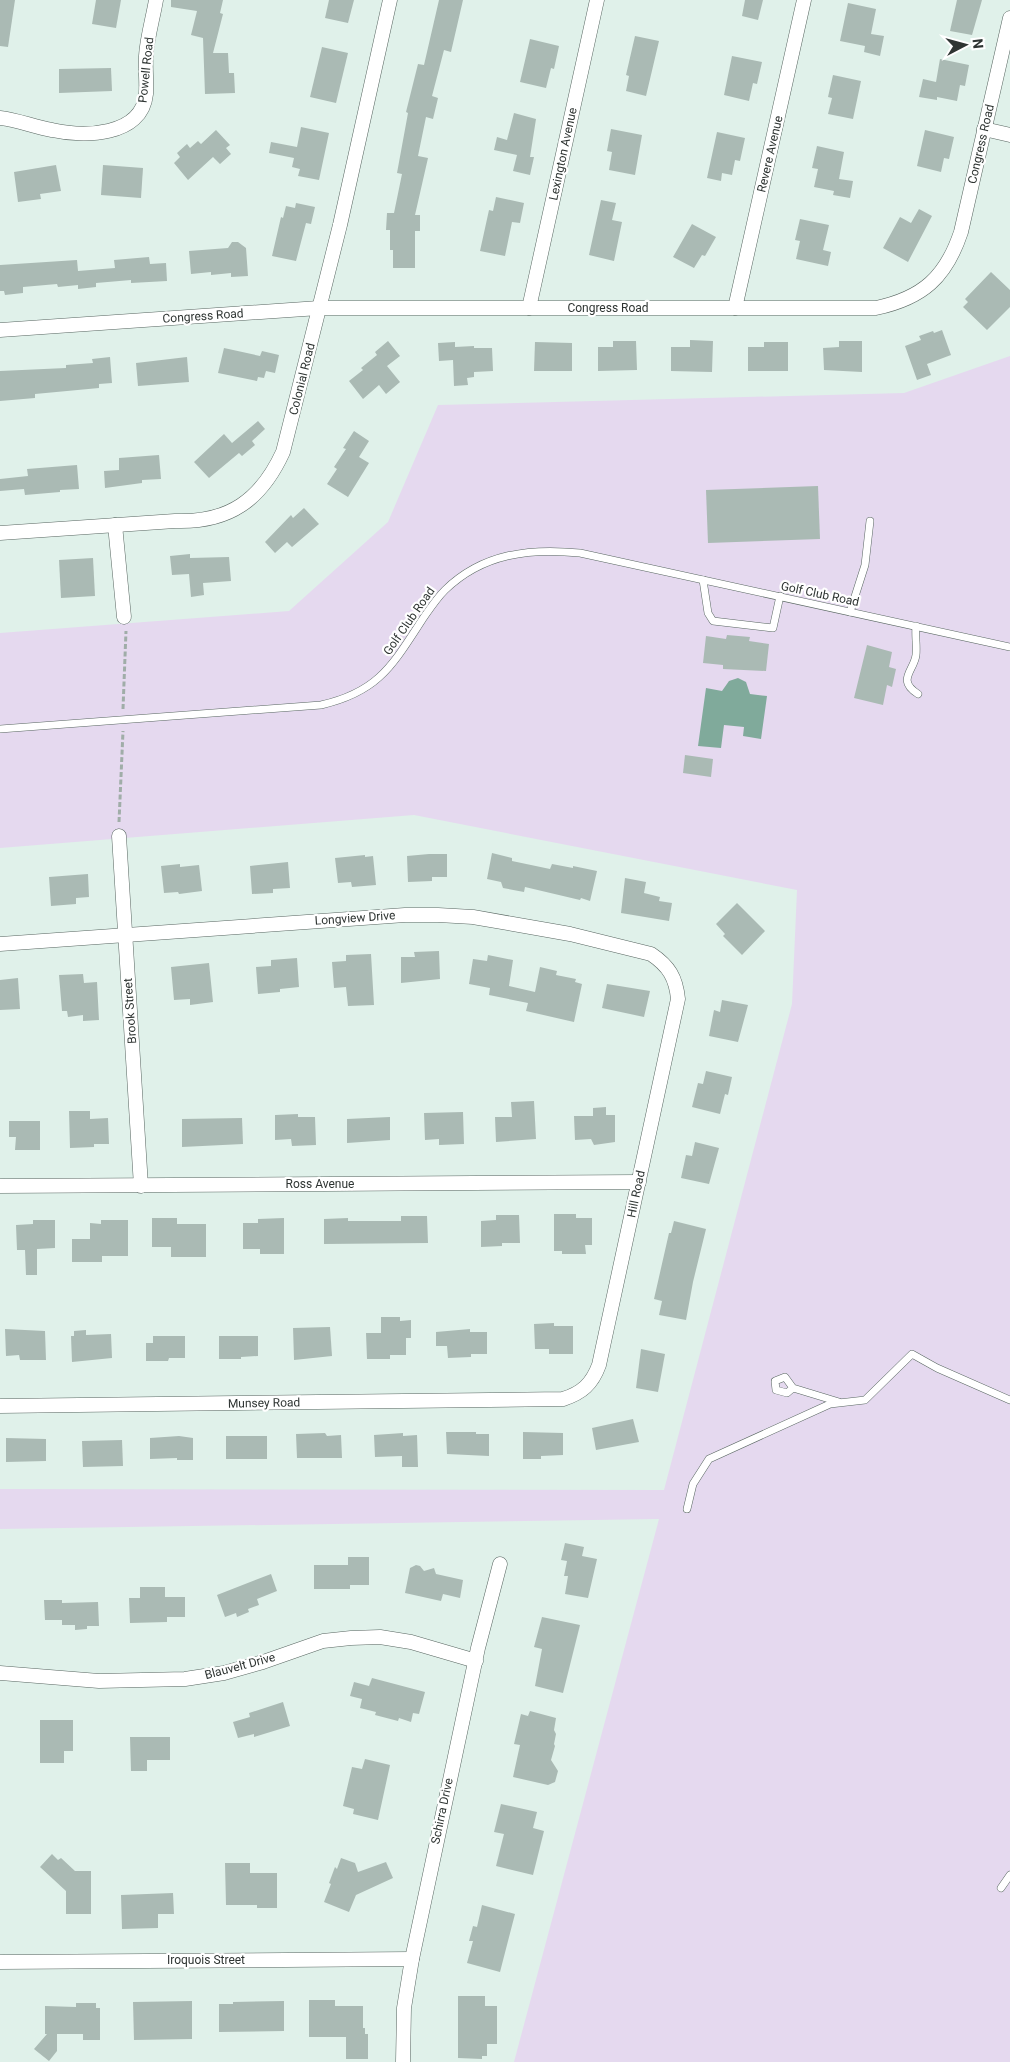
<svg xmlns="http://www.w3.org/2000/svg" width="1010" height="2062" viewBox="0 0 1010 2062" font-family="Roboto,sans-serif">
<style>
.green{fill:#e5d9ef}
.water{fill:#80aa9b}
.building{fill:#aabab4}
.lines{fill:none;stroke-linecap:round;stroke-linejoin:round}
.lane-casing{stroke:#586661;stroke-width:8}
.street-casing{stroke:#586661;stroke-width:15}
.path{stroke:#a0ada8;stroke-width:3;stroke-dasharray:5 2.5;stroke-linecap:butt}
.lane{stroke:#fff;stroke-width:7}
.street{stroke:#fff;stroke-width:14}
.labels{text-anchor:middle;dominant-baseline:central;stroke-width:4.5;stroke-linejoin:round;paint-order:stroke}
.street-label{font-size:12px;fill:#2e3432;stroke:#fff}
</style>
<rect width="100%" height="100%" fill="#e0f1ea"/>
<path class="green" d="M1010 356V2062H514L659 1519 0 1529V1489L664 1490 792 1004 797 890 414 815 0 848V633L289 611 388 522 438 405 904 393Z"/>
<path class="water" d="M738 678 746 682 750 694 767 696 761 739 743 736 744 727 724 725 721 748 698 746 706 688 722 691 729 681Z"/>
<g class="building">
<path d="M0 0H15L8 47 0 46Z"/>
<path d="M96 0H121L116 28 92 24Z"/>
<path d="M171 0H223L220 13 223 14 213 53H228L229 73H234L235 93 205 94 203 38 191 35 197 11 171 7Z"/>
<path d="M329 0H354L348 23 325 18Z"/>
<path d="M439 0H463L451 52 444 50 432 96 438 98 433 119 426 117 418 156 428 158 415 215H420V231H415V268H393V250H390V230H386L387 213H394L402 174 397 173 408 113 406 112 418 64 424 65Z"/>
<path d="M745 0H763L758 20 742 16Z"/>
<path d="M957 0H982L972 35 950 31Z"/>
<path d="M848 3 876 9 871 34 884 36 880 56 864 52 865 46 840 41Z"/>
<path d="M635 36 659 41 646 96 626 91 629 76 626 75Z"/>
<path d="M530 39 559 46 554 69 551 68 546 88 520 82Z"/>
<path d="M322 47 348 53 336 103 310 97Z"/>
<path d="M732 56 762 62 757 84 753 83 749 101 724 95Z"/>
<path d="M940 59 969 65 965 86 960 85 957 101 937 97V100L919 97 923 79 936 82Z"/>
<path d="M111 68 112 91 59 93V69Z"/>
<path d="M833 75 861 81 853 119 828 114 832 98 828 97Z"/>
<path d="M514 113 536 119 530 157H534L530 175 513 171 517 155 494 150 497 137 507 140Z"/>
<path d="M301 127 329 133 319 180 298 176 300 169 292 167 294 158 269 153 271 142 297 147Z"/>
<path d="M611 129 642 135 635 175 609 170 612 152 607 151Z"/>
<path d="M216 130 230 145 226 148 231 154 220 164 213 157 188 180 174 163 180 157 177 153 187 144 190 148 198 141 201 144Z"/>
<path d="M925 130 954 137 949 159 944 158 941 172 917 166Z"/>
<path d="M717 132 745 138 740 161 735 160 732 175 722 173 721 181 707 178Z"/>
<path d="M817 146 844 152 839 179 853 181 850 198 833 195 834 191 814 187 818 169 812 168Z"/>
<path d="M56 165 61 191 40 194 41 199 18 202 14 172Z"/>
<path d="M103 165 143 168 141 198 101 195Z"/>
<path d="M496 197 524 203 520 223 512 222 505 256 480 251 489 210 493 211Z"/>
<path d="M601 200 616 203 612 220 622 222 614 261 589 255Z"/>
<path d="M296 203 315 207 311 224 306 223 296 261 272 256 281 217 283 218 286 206 295 208Z"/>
<path d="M919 209 932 216 908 262 883 248 900 217 911 223Z"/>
<path d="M800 219 829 225 823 250 831 252 828 266 796 259 800 241 795 240Z"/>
<path d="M692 224 716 237 705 256 702 255 694 268 673 257Z"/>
<path d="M232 242H238L246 248 248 276 231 277V273L211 275V272L191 274 189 251 228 248Z"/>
<path d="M149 257 150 264 166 263 167 281 131 283V280L96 283V287L78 289V285L58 287 57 284 23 287V293L5 295 4 291H0V265L77 260 78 271 115 268 114 260Z"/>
<path d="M991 272 1010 290V307L987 330 963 307 968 302 965 299Z"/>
<path d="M942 330 951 355 927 364 931 375 917 380 905 346 921 340 919 336 933 331 934 333Z"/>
<path d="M690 340 713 341 712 372 671 371V347H690Z"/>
<path d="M388 341 400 356 387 366 400 382 386 394 379 385 363 399 349 381 363 370 361 368 377 355 375 352Z"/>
<path d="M613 341H636L637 370 598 371V347H613Z"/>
<path d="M839 341H862V372L824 370 823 348 839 347Z"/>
<path d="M455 342V347L474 346V348H492L493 371 474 372V377L467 378 468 385 454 386 453 360 439 361 438 343Z"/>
<path d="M535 342 572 343V371H534Z"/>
<path d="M764 342H788V371H748V347H764Z"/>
<path d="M224 348 260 356 262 351 279 355 275 373 266 371 264 378 258 377 257 381 218 373Z"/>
<path d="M110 357 112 383 99 384V388L35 394V398L0 401V371L66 368V365L93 363 92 359Z"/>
<path d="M187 357 189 382 138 386 136 363Z"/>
<path d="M258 421 265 429 252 441 255 445 242 456 239 453 209 478 194 462 224 434 232 443Z"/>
<path d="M354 431 369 441 359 457 369 463 348 497 327 484 337 469 334 467 346 449 343 448Z"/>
<path d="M159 455 161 479 142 480V483L105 488 104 471 119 470V458Z"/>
<path d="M77 465 79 489 60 490V492L25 495 24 489 0 491V479L28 476 27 469Z"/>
<path d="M818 486 820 539 708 543 706 490Z"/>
<path d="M304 508 319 524 292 547 287 542 275 553 265 542 291 515 293 518Z"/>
<path d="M190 554V558L229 557 231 581 203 583 204 595 191 597 189 574 172 575 170 556Z"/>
<path d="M93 558 95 596 61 598 59 560Z"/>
<path d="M727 635 750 637 749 641 769 644 766 671 723 669V665L703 663 706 636 726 639Z"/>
<path d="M867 645 892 652 889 667 896 669 892 687 887 685 883 705 854 698Z"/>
<path d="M685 755 713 759 711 777 683 773Z"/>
<path d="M492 853 512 858V861L550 869 552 864 573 868V866L597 871 590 901 581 898 580 900 525 887 524 892 503 888 501 882 487 879Z"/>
<path d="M429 854H447V877H432V881L408 882 407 856Z"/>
<path d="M365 855V857L373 856 376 885 352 887 351 882 338 883 335 858Z"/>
<path d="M288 862 290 888 273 889V893L252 894 250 866Z"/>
<path d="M180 864V867L199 865 202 891 179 894 178 892 164 893 161 866Z"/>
<path d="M88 874 89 897 76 898V904L51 906 49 877Z"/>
<path d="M625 878 646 882 644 893 660 897 659 901 672 903 669 921 621 913Z"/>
<path d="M737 903 765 931 742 955 723 936 725 934 716 924Z"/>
<path d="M439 951 440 979 401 983V957H415L414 952Z"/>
<path d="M371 954 374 1005 348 1006 346 987 334 988 332 962 346 961V955Z"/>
<path d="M488 955 513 960 509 986 535 992 540 967 557 971 556 975 576 979 575 982 582 984 574 1022 526 1011 528 1003 489 995 490 988 469 984 473 959 487 961Z"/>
<path d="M297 958 299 987 280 989V992L258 994 256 967 271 966V960Z"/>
<path d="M209 963 213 1002 190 1005V999L174 1000 171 967Z"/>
<path d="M83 974 84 983 97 982 99 1020 83 1021V1015L68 1017 67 1011H62L59 975Z"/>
<path d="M18 978 20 1009 0 1010V980Z"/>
<path d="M607 984 650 991 644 1017 602 1008Z"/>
<path d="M722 1000 748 1005 738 1042 709 1036 714 1010 720 1012Z"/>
<path d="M706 1071 732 1077 728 1095 725 1094 720 1114 692 1107 698 1083 703 1084Z"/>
<path d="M534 1101 536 1139 496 1142 495 1117H512L511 1102Z"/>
<path d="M606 1107V1115H615V1142L594 1145 591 1139 575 1140 574 1116H593V1108Z"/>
<path d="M69 1111H90V1119L108 1118 109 1144H94V1147L70 1148Z"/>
<path d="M463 1112 464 1144 439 1145V1139L425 1140 424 1113Z"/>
<path d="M298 1114V1117H315L316 1145 292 1146 291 1139 275 1140V1115Z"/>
<path d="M390 1117V1140L347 1143V1119Z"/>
<path d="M242 1118 243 1144 182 1147V1119Z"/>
<path d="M9 1121H40V1150H15L16 1137H9Z"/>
<path d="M695 1142 719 1148 709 1184 681 1178 686 1155 692 1156Z"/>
<path d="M554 1214H576V1218H592V1245H585L586 1254H562V1251H554Z"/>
<path d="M496 1215H519L520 1243H502V1246L481 1247V1221L496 1220Z"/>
<path d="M401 1216H427L428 1243 324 1244V1219L348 1218V1221H401Z"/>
<path d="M152 1218H177V1224H206V1257H171V1247H152Z"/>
<path d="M284 1218V1254H260V1249H243V1223H258V1219Z"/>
<path d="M33 1220H55V1248L37 1249V1275H26L25 1250H17L16 1225 33 1224Z"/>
<path d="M101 1220H128V1256H102V1262H72V1239H90V1223L101 1224Z"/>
<path d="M674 1221 706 1229 693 1282 686 1320 659 1315 662 1301 654 1299 669 1233H671Z"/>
<path d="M381 1317H400V1321L411 1320V1338H406V1355H390V1359H367L366 1333H381Z"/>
<path d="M554 1323V1326H573V1354H549V1349H535L534 1324Z"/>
<path d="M330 1327 332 1356 294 1360 293 1328Z"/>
<path d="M5 1329 45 1331 46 1360H20L19 1355 6 1356Z"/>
<path d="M470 1329V1332H487V1354H471V1357L448 1358 447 1346H436V1332Z"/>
<path d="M86 1330V1335L111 1334 112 1358 72 1362 71 1336H74V1331Z"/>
<path d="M153 1336H185V1358H169L168 1361H146V1343H153Z"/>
<path d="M219 1336H258V1356L241 1357V1359H219Z"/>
<path d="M641 1349 665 1354 658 1392 636 1388Z"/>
<path d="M633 1419 639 1442 596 1450 592 1428Z"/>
<path d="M446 1432H476V1434H489V1456L447 1454Z"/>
<path d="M523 1432 563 1433V1455L541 1456V1459H523Z"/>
<path d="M325 1433 327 1436 341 1435 342 1458H297L296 1434Z"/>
<path d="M403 1433V1436L417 1435 418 1467H402V1456L375 1457 374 1435Z"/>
<path d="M179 1436 193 1438V1460H177V1458L150 1459V1438Z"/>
<rect x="226" y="1436" width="41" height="23"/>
<path d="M6 1438 46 1439V1461L6 1462Z"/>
<path d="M122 1440 123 1466 83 1467 82 1441Z"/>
<path d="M565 1543 584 1547 582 1556 597 1559 588 1598 565 1594 568 1576H564L567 1561 561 1560Z"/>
<path d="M348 1557H369V1585H350V1589H314V1565H348Z"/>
<path d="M416 1565 420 1566 424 1571 434 1568 436 1574 463 1580 460 1598 443 1594 441 1601 405 1593 410 1568Z"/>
<path d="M271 1574 277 1591 257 1599 259 1605 248 1609 249 1612 237 1617 236 1613 225 1617 217 1595Z"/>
<path d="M140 1587H165V1597H185V1617H167V1622L130 1623 129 1598H140Z"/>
<path d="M44 1600H62V1603L98 1602 99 1626H87V1629L75 1630V1625H62V1620H45Z"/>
<path d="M542 1617 580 1625 563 1693 535 1686 542 1649 534 1647Z"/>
<path d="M372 1678 425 1692 419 1714 413 1713 411 1722 399 1718 398 1721 375 1715 376 1712 360 1708 362 1699 350 1696 354 1682 369 1686Z"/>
<path d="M283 1702 290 1726 254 1737V1734L238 1738 233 1722 250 1717 249 1713Z"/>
<path d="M530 1711 556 1718 554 1730 556 1734 554 1744 555 1746 551 1760 558 1771 555 1782 548 1785 513 1777 520 1745 514 1744 521 1714 528 1716Z"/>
<path d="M40 1720H73V1751H64V1763H40Z"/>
<path d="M130 1737H170V1760H147V1771H131Z"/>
<path d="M365 1759 390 1765 378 1820 353 1814 354 1809 343 1806 352 1767 362 1769Z"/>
<path d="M501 1804 537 1812 533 1828 544 1831 533 1875 496 1866 504 1834 494 1832Z"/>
<path d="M52 1854 58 1860 61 1858 75 1871H91V1914H66V1891L40 1867Z"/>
<path d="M341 1858 355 1863 358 1872 386 1862 393 1878 356 1895 349 1912 324 1902 331 1884 329 1883 335 1867 337 1869Z"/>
<path d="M225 1863H250V1873H277V1908H257V1905H226Z"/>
<path d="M173 1893 174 1914H158V1928L122 1929 121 1895Z"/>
<path d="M482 1905 515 1914 500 1972 467 1963 473 1941H469L473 1926 477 1927Z"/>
<path d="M458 1996H485V2006H497V2044H487V2056H482V2059L458 2058Z"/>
<path d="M309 2000H335V2006H363V2028H365V2034H368V2059H346V2037H309Z"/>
<path d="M192 2001V2039L134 2040 133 2002Z"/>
<path d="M284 2001V2031L219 2032V2004H233V2002Z"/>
<path d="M76 2003H96V2008H100V2040H83V2034H57V2051L49 2061 34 2049 47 2034H45V2006L76 2007Z"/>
</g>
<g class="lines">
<defs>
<g id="lane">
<path d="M703 580 708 613 713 621 773 628 780 596"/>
<path d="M850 612 865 565 870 521"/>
<path d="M916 626C915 636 917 646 916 655 914 671 896 680 918 694"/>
<path d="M0 729 321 705C378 692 392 666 422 620 429 610 436 599 445 590 483 553 530 548 580 553L1010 647"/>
<path d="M793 1388 787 1393 776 1390 775 1381 785 1377 793 1388 839 1402"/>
<path d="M687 1509 693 1484 709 1459 830 1404 865 1400 912 1354 937 1368 1010 1400"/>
<path d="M1001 1888 1010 1875"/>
</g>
<g id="street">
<path d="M0 118C18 120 34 127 52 130 83 137 142 137 146 94 147 82 145 69 146 56 147 38 153 18 156 0"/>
<path d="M984 129 1010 135"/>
<path d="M529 308 597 0"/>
<path d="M735 308 804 0"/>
<path d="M0 330 319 308H876C923 298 946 277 961 232L1010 18"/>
<path d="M115 525 124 617"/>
<path d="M0 533 175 521C229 523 261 500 283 452L340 225 390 0"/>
<path d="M119 836 141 1186"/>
<path d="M0 944 405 915H438L473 917 570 934 651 954C669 966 676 978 678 999L599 1365C592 1384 582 1393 563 1399L0 1406"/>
<path d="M0 1186 639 1182"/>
<path d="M0 1673 99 1681 185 1679 224 1673 263 1662 323 1641 351 1638 380 1637 411 1642 476 1661"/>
<path d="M0 1962 412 1959"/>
<path d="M403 2062 404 2008 412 1959 478 1648 500 1564"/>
</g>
</defs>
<use href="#lane" class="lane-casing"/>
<use href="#street" class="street-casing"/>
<g class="path">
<path d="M123 709 126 631"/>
<path d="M119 822 123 731"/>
</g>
<use href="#lane" class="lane"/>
<use href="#street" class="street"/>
</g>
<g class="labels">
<g class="street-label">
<text transform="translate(146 70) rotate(-84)">Powell Road</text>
<text transform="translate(981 144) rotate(-77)">Congress Road</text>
<text transform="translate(563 154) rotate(-78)">Lexington Avenue</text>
<text transform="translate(770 154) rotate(-77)">Revere Avenue</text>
<text x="608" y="308">Congress Road</text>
<text transform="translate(203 316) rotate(-4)">Congress Road</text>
<text transform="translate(302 379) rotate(-76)">Colonial Road</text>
<text transform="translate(820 594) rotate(12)">Golf Club Road</text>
<text transform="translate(409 621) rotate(-55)">Golf Club Road</text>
<text transform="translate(355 918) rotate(-4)">Longview Drive</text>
<text transform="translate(130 1011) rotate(-94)">Brook Street</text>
<text x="320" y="1184">Ross Avenue</text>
<text transform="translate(636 1194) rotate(-78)">Hill Road</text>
<text transform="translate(264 1403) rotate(-1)">Munsey Road</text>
<text transform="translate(240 1666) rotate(-15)">Blauvelt Drive</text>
<text transform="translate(442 1811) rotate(-78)">Schirra Drive</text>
<text x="206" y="1960">Iroquois Street</text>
</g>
</g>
<g transform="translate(965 45) rotate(84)" stroke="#ffffff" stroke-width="4" paint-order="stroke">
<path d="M0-4L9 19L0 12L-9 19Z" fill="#2e3432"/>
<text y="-8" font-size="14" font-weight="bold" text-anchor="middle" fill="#2e3432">N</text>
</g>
</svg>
